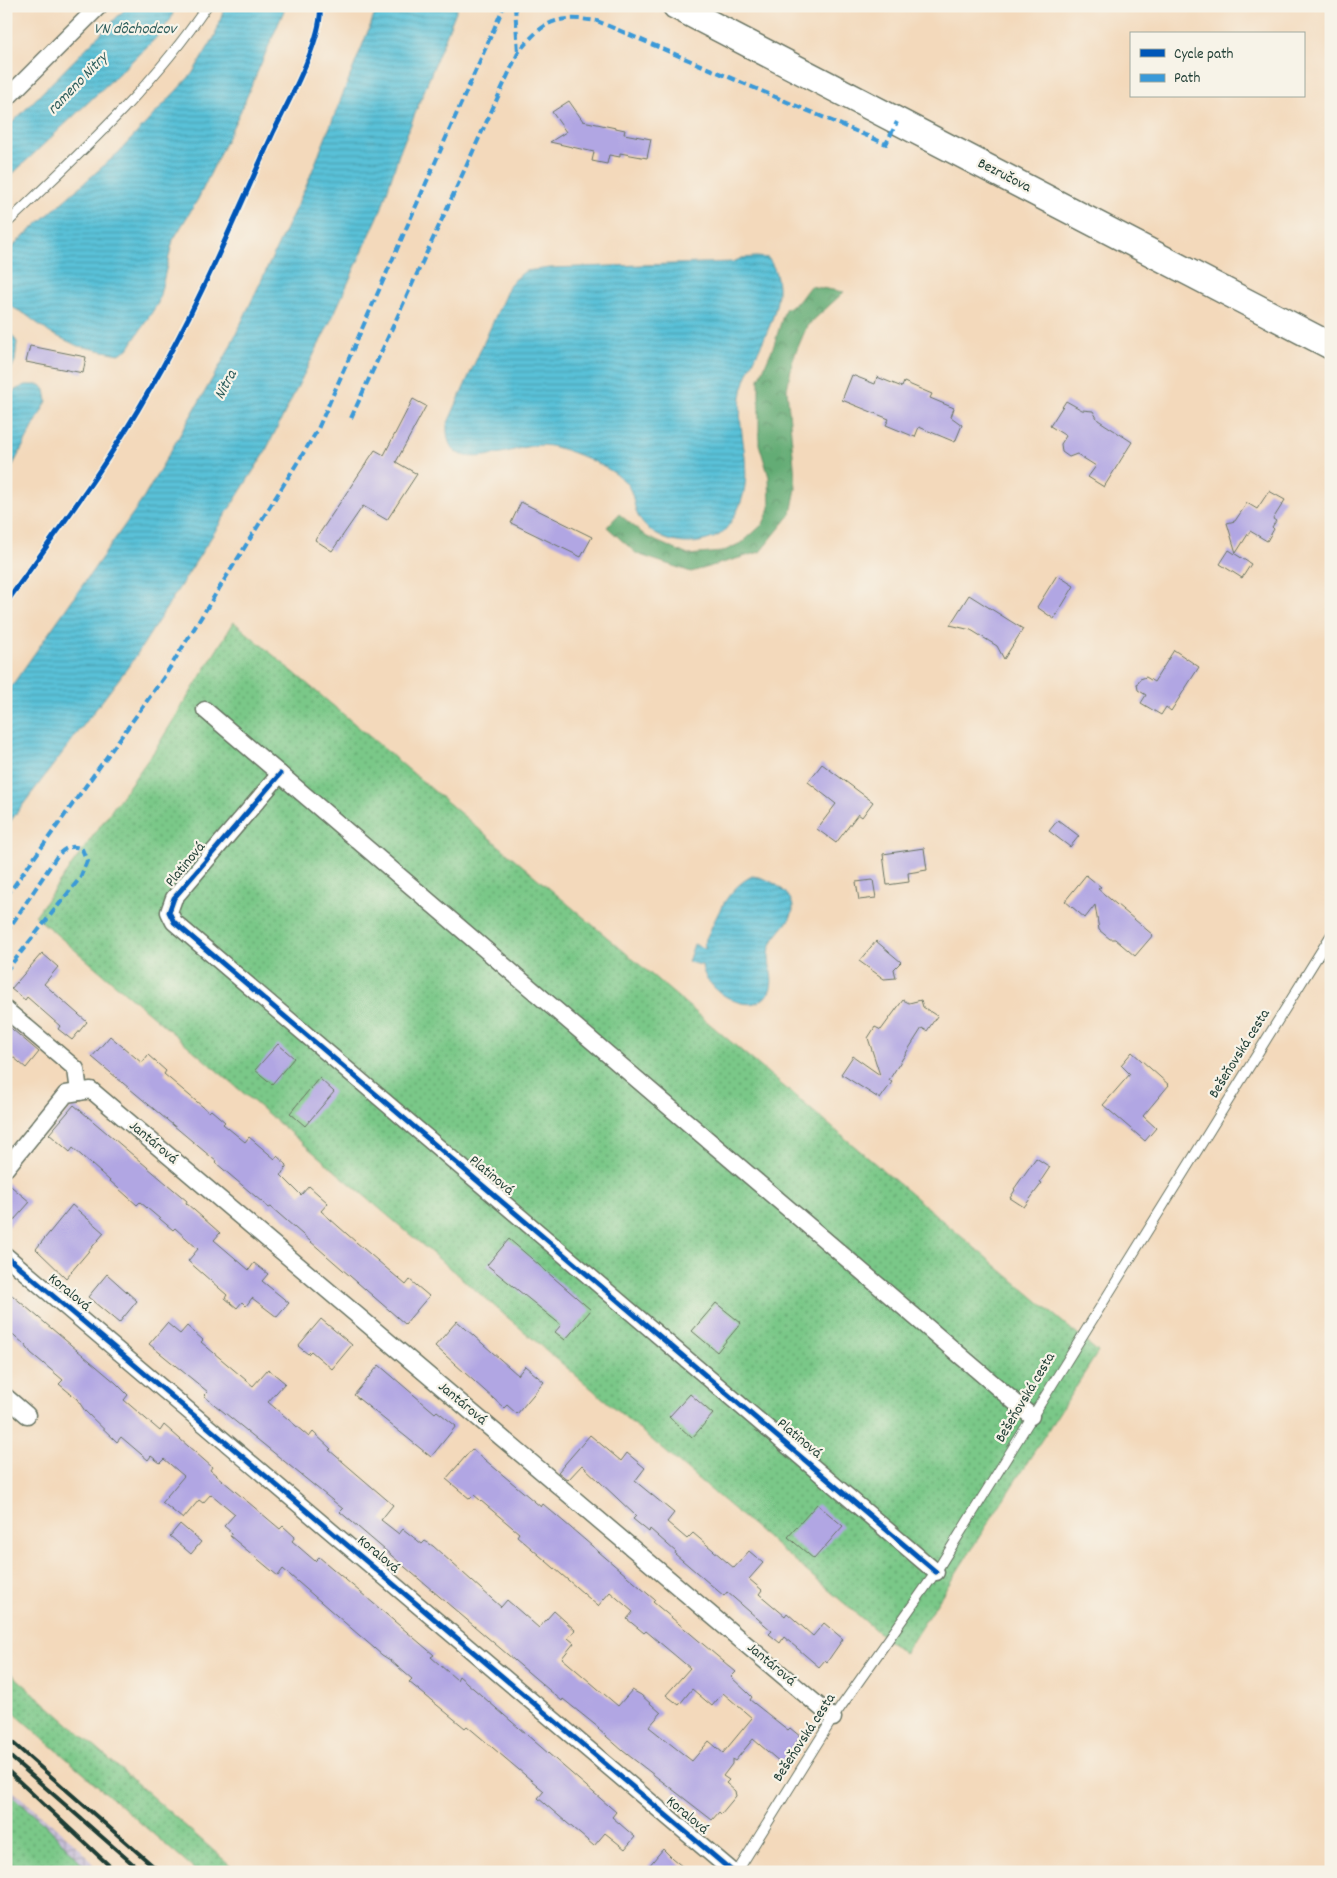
<svg xmlns="http://www.w3.org/2000/svg" width="1337" height="1878" viewBox="0 0 1337 1878" font-family="Dekko,sans-serif">
<style>
.industrial{fill:url(#industrial-grid)}
.grass{fill:url(#grass-dots);stroke:#4c825e}
.forest{fill:url(#forest-crowns);stroke:#417454}
.water{fill:url(#water-rules);stroke:#3c7f86}
.building{fill:#b1a6e3}
.lines{fill:none;stroke-linecap:round;stroke-linejoin:round}
.service-casing{stroke:#697463;stroke-width:11}
.minor-casing{stroke:#697463;stroke-width:19}
.primary-casing{stroke:#697463;stroke-width:29}
.service{stroke:#fff;stroke-width:9}
.minor{stroke:#fff;stroke-width:16}
.primary{stroke:#fff;stroke-width:26}
.rail{stroke:#1f3d34;stroke-width:4}
.quiet{stroke:#3a99d8;stroke-width:4;stroke-dasharray:8 4;stroke-linecap:butt}
.cycleway-casing{stroke:#f7f3e8;stroke-width:8}
.cycleway{stroke:#0057b8;stroke-width:5}
.labels{text-anchor:middle;dominant-baseline:central;stroke-width:4.5;stroke-linejoin:round;paint-order:stroke}
.street-label{font-size:15px;fill:#1f3d34;stroke:#f7f3e8}
.water-label{font-size:16px;font-style:italic;fill:#2e5e5d;stroke:#f7f3e8}
</style>
<defs>
<pattern id="industrial-grid" width="8" height="8" patternUnits="userSpaceOnUse" patternTransform="scale(1.25)"><rect width="8" height="8" fill="#c8bfd8"/><path d="M0 4h8M4 0v8" fill="none" stroke="#a29cb0"/></pattern>
<pattern id="grass-dots" width="8" height="8" patternUnits="userSpaceOnUse" patternTransform="scale(1.25)"><rect width="8" height="8" fill="#7ac888"/><path d="M2 2h.1M6 6h.1" fill="none" stroke="#63a470" stroke-width="1.8" stroke-linecap="round"/></pattern>
<pattern id="forest-crowns" width="20" height="18" patternUnits="userSpaceOnUse" patternTransform="scale(1.25)"><rect width="20" height="18" fill="#63ac74"/><path d="M2 6a3 3 0 1 1 6 0M12 15a3 3 0 1 1 6 0" fill="none" stroke="#518d60"/></pattern>
<pattern id="water-rules" width="6" height="5" patternUnits="userSpaceOnUse" patternTransform="scale(1.25)"><rect width="6" height="5" fill="#5ac1d8"/><path d="M0 2.5h6" fill="none" stroke="#4a9eb0"/></pattern>
</defs>
<rect width="100%" height="100%" fill="#f7f3e8"/>
<filter id="ink" filterUnits="userSpaceOnUse"><feTurbulence type="fractalNoise" baseFrequency=".02" numOctaves="2"/><feDisplacementMap in="SourceGraphic" scale="10" xChannelSelector="R" yChannelSelector="G"/><feConvolveMatrix kernelMatrix="1 2 1 2 8 2 1 2 1" color-interpolation-filters="sRGB"/></filter>
<filter id="wash" filterUnits="userSpaceOnUse"><feTurbulence type="fractalNoise" baseFrequency=".0096" numOctaves="4" result="noise"/><feDisplacementMap in="SourceGraphic" scale="20" xChannelSelector="R" yChannelSelector="G"/><feGaussianBlur stdDeviation="1.12" result="paint"/><feColorMatrix in="noise" values="0 0 0 0 0 0 0 0 0 0 0 0 0 0 0 0 0 1.4 0 .05"/><feComposite in="paint" operator="in"/></filter>
<g filter="url(#wash)">
<rect width="100%" height="100%" fill="#f3d9bb"/>
<path class="industrial" d="M6 1785 81 1849 99 1872H6Z"/>
<g class="grass">
<path d="M234 622 1098 1352 904 1654 35 916 155 750Z"/>
<path d="M6 1669 238 1872H197L6 1706Z"/>
<path d="M6 1791 46 1825 90 1872H6Z"/>
</g>
<path class="forest" d="M810 286 844 292 807 326 793 359 787 389 796 488 791 514 760 552 691 572 637 554 607 527 619 514 647 537 688 555 722 552 743 542 763 524 770 508 769 477 759 444V379L774 345 785 309 798 302Z"/>
<g class="water">
<path d="M128 6H175L171 19 154 40 6 180V129Z"/>
<path d="M225 6H286L241 110 198 199 173 240 158 303 128 349 119 354 78 346 50 333 25 314 6 304V257L16 243 118 153 192 74 215 36Z"/>
<path d="M378 6H458L399 154 381 210 334 314 264 454 134 659 6 827V694L143 499 226 355 307 184Z"/>
<path d="M756 257 768 258C796 296 758 344 745 381 728 427 764 472 732 520 728 527 721 536 713 538 707 540 698 543 691 543 672 544 649 535 639 518 633 508 635 494 626 483 613 467 561 445 541 445 513 445 444 482 447 425L510 284 525 271 551 268 733 262 742 258Z"/>
<path d="M6 327 17 342 15 361 6 379Z"/>
<path d="M26 385H41L45 390 47 401 6 478V399L15 390Z"/>
<path d="M752 876C764 877 775 883 783 890 809 915 777 925 770 948 765 966 781 985 763 999 743 1015 703 987 702 965L688 962 694 944 706 949 704 943C717 917 725 890 752 876Z"/>
</g>
<g id="blocks">
<g class="building">
<path d="M569 101 583 121 625 130 624 134 651 139 647 158 620 153V157L609 155 607 164 592 161 594 152 550 142 566 132 552 112Z"/>
<path d="M30 346 86 357 83 373 26 362Z"/>
<path d="M852 375 875 384 877 377 902 387 904 382 932 394 930 398 954 408 951 417 962 425 955 442 919 427 915 437 886 425 889 419 842 400Z"/>
<path d="M413 399 426 406 396 462 417 474 387 520 363 506 332 551 315 540 375 450 384 455Z"/>
<path d="M1066 401 1082 410 1093 411 1098 420 1132 442 1104 487 1088 477 1096 466 1077 454 1069 457 1062 452 1061 444 1066 436 1050 426Z"/>
<path d="M1269 491 1285 500 1273 519 1276 521 1272 527 1274 529 1267 541 1250 531 1236 553 1227 523 1235 521 1247 503 1257 509Z"/>
<path d="M521 502 592 537 581 557 511 523Z"/>
<path d="M1229 550 1251 564 1242 578 1220 564Z"/>
<path d="M1057 575 1074 586 1054 619 1037 607Z"/>
<path d="M969 595 1023 629 1004 659 997 646 971 630 950 625Z"/>
<path d="M1174 650 1199 667 1171 711 1166 707 1161 715 1141 703 1146 695 1138 690 1137 684 1140 679 1146 677 1154 682Z"/>
<path d="M822 764 873 802 862 817 858 814 836 843 817 829 836 804 808 782Z"/>
<path d="M1058 820 1079 836 1070 847 1049 831Z"/>
<path d="M924 848 927 870 908 873 909 882 887 885 883 854Z"/>
<path d="M1086 875 1101 887 1098 889 1153 935 1135 956 1115 939H1110L1099 930 1095 905 1085 918 1065 901Z"/>
<path d="M873 880 876 898 859 900 856 882Z"/>
<path d="M876 941 901 962 894 969 896 978 884 979 859 961Z"/>
<path d="M42 953 58 967 44 984 87 1022 72 1040 58 1029 60 1026 27 997 25 1000 11 989Z"/>
<path d="M903 1000 909 1003 921 1000 923 1007 937 1016 927 1031 922 1028 889 1080 892 1082 880 1099 841 1074 853 1056 880 1075 868 1038 875 1027 881 1030Z"/>
<path d="M6 1024 39 1052 26 1068 6 1051Z"/>
<path d="M110 1036 142 1063 148 1055 166 1071 164 1074 209 1112 211 1110 225 1122 223 1124 245 1142 249 1137 275 1159 277 1156 287 1165 281 1175 301 1195 309 1186 328 1203 321 1211 356 1242 406 1285 410 1280 429 1296 405 1324 271 1207 269 1208 216 1163 217 1162 92 1057Z"/>
<path d="M278 1044 294 1058 272 1084 255 1070Z"/>
<path d="M1132 1052 1169 1085 1143 1116 1156 1128 1145 1141 1103 1105 1130 1074 1121 1065Z"/>
<path d="M319 1078 334 1092 305 1126 290 1113Z"/>
<path d="M74 1105 187 1201 186 1203 220 1233 214 1240 249 1270 254 1263 268 1274 262 1281 289 1303 277 1317 252 1298 246 1306 242 1302 237 1308 225 1298 227 1295 188 1261 198 1249 175 1228 173 1230 140 1202 137 1205 73 1148 70 1152 49 1134Z"/>
<path d="M1036 1158 1050 1167 1040 1182 1042 1183 1024 1207 1010 1198 1015 1190 1014 1189Z"/>
<path d="M6 1182 30 1202 6 1229Z"/>
<path d="M72 1205 104 1233 66 1278 36 1249Z"/>
<path d="M509 1239 591 1310 565 1340 555 1332 561 1325 487 1265Z"/>
<path d="M107 1274 137 1301 119 1323 88 1297Z"/>
<path d="M6 1290 116 1383 128 1395 124 1400 160 1431 164 1425 212 1467 210 1470 280 1529 283 1526 295 1537 292 1541 315 1561 319 1557 434 1655 431 1657 457 1680 459 1676 616 1812 612 1817 635 1837 625 1849 605 1833 594 1846 538 1798 544 1791 467 1726 465 1728 409 1682 412 1679 390 1660 382 1655 283 1569 278 1576 230 1536 232 1533 224 1526 235 1514 211 1494 203 1503 199 1500 183 1519 162 1502 184 1476 164 1459 160 1463 151 1456 148 1460 121 1437 117 1442 85 1411 77 1399 59 1384 63 1380 31 1353 25 1345 6 1328Z"/>
<path d="M716 1303 741 1323 717 1352 692 1331Z"/>
<path d="M321 1319 352 1345 332 1369 311 1351 308 1354 298 1346Z"/>
<path d="M457 1321 518 1375 525 1366 544 1382 517 1414 507 1405 504 1408 435 1346Z"/>
<path d="M167 1323 180 1334 187 1326 203 1340 201 1342 253 1386 268 1369 285 1383 268 1402 309 1437 313 1432 331 1449 329 1450 393 1505 381 1520 399 1534 403 1529 422 1544 425 1541 433 1546 501 1607 507 1600 539 1628 554 1611 575 1630 568 1638 574 1643 562 1658 618 1706 632 1690 641 1695 661 1713 649 1727 692 1761 709 1741 723 1753 752 1718 723 1693 712 1706 692 1689 679 1705 666 1695 690 1668 646 1631 644 1633 627 1619 633 1612 610 1592 598 1606 517 1536 519 1533 474 1495 470 1499 446 1479 472 1449 541 1507 543 1504 655 1600 653 1602 736 1672 731 1677 748 1693 752 1697 750 1700 788 1730 790 1728 801 1737 793 1746 795 1748 781 1763 753 1739 735 1761 732 1759V1764L723 1776 729 1780 726 1783 735 1791 736 1796 721 1814 719 1812 712 1820 623 1751 598 1729 599 1728 563 1699 562 1701 358 1527 340 1512 343 1509 204 1396 208 1392 149 1344Z"/>
<path d="M379 1365 435 1413 437 1411 456 1426 431 1457 354 1395Z"/>
<path d="M690 1394 713 1414 692 1438 669 1417Z"/>
<path d="M590 1435 621 1461 627 1453 645 1468 635 1481 674 1513 667 1522 687 1539 693 1533 734 1568 749 1551 763 1563 749 1579 762 1590 759 1594 785 1616 787 1613 813 1636 824 1623 843 1639 827 1662 825 1660 819 1667 784 1637 780 1643 769 1634 772 1631 727 1592 724 1596 675 1554 676 1552 650 1529 649 1532 633 1519 636 1516 582 1465 568 1480 558 1472Z"/>
<path d="M817 1504 843 1526 814 1559 788 1537Z"/>
<path d="M180 1524 201 1542 191 1554 170 1536Z"/>
<path d="M663 1849 672 1858 689 1872H644Z"/>
</g>
</g>
</g>
<g filter="url(#ink)">
<use href="#blocks" fill-opacity="0" stroke="#697463" stroke-width="1"/>
<g class="lines">
<defs>
<g id="service">
<path d="M6 224C77 156 152 88 207 6"/>
<path d="M737 1872 833 1718 936 1572 1331 935"/>
</g>
<g id="minor">
<path d="M6 99 99 6"/>
<path d="M205 710 1031 1416"/>
<path d="M280 774 174 898 169 912 174 922 936 1572"/>
<path d="M6 1010 76 1069 79 1092"/>
<path d="M6 1168 66 1094 91 1090 833 1718"/>
<path d="M6 1256 733 1872"/>
<path d="M6 1397 27 1415"/>
</g>
<path id="primary" d="M676 6 1331 346"/>
</defs>
<use href="#service" class="service-casing"/>
<use href="#minor" class="minor-casing"/>
<use href="#primary" class="primary-casing"/>
<use href="#service" class="service"/>
<use href="#minor" class="minor"/>
<use href="#primary" class="primary"/>
<g class="rail">
<path d="M6 1737 160 1872"/>
<path d="M6 1753 142 1872"/>
<path d="M6 1769 116 1872"/>
</g>
<g class="quiet">
<path d="M515 6 518 53"/>
<path d="M351 418 518 53C544 20 556 15 597 21L886 144 897 122"/>
<path d="M6 897 164 677 317 431 504 6"/>
<path d="M6 933 57 856C65 848 71 844 82 849L87 861 80 878 6 971"/>
</g>
<defs>
<g id="cycleway">
<path d="M6 603C56 533 108 464 150 389 198 307 234 219 273 133 287 104 324 37 320 6"/>
<path d="M280 774 174 898 169 912 174 922 936 1572"/>
<path d="M6 1256 733 1872"/>
</g>
</defs>
<use href="#cycleway" class="cycleway-casing"/>
<use href="#cycleway" class="cycleway"/>
</g>
</g>
<g class="labels">
<g class="street-label">
<text transform="translate(1004 176) rotate(27)">Bezručova</text>
<text transform="translate(186 865) rotate(-50)">Platinová</text>
<text transform="translate(1240 1054) rotate(-58)">Bešeňovská cesta</text>
<text transform="translate(153 1143) rotate(40)">Jantárová</text>
<text transform="translate(491 1176) rotate(40)">Platinová</text>
<text transform="translate(69 1293) rotate(40)">Koralová</text>
<text transform="translate(1026 1398) rotate(-59)">Bešeňovská cesta</text>
<text transform="translate(462 1404) rotate(40)">Jantárová</text>
<text transform="translate(799 1439) rotate(40)">Platinová</text>
<text transform="translate(378 1555) rotate(40)">Koralová</text>
<text transform="translate(771 1665) rotate(40)">Jantárová</text>
<text transform="translate(805 1738) rotate(-57)">Bešeňovská cesta</text>
<text transform="translate(687 1816) rotate(40)">Koralová</text>
</g>
<g class="water-label">
<text x="135" y="29">VN dôchodcov</text>
<text transform="translate(78 84) rotate(-46)">rameno Nitry</text>
<text transform="translate(226 385) rotate(-62)">Nitra</text>
</g>
</g>
<rect width="1337" height="1878" fill="none" stroke="#f7f3e8" stroke-width="25"/>
<rect x="1130" y="32" width="175" height="65" fill="#f7f3e8" stroke="#a1aaa0"/>
<rect x="1140" y="49" width="25" height="8" fill="#0057b8" stroke="#a1aaa0"/>
<text x="1174" y="58" font-size="15" fill="#1f3d34">Cycle path</text>
<rect x="1140" y="74" width="25" height="8" fill="#3a99d8" stroke="#a1aaa0"/>
<text x="1174" y="82" font-size="15" fill="#1f3d34">Path</text>
</svg>
